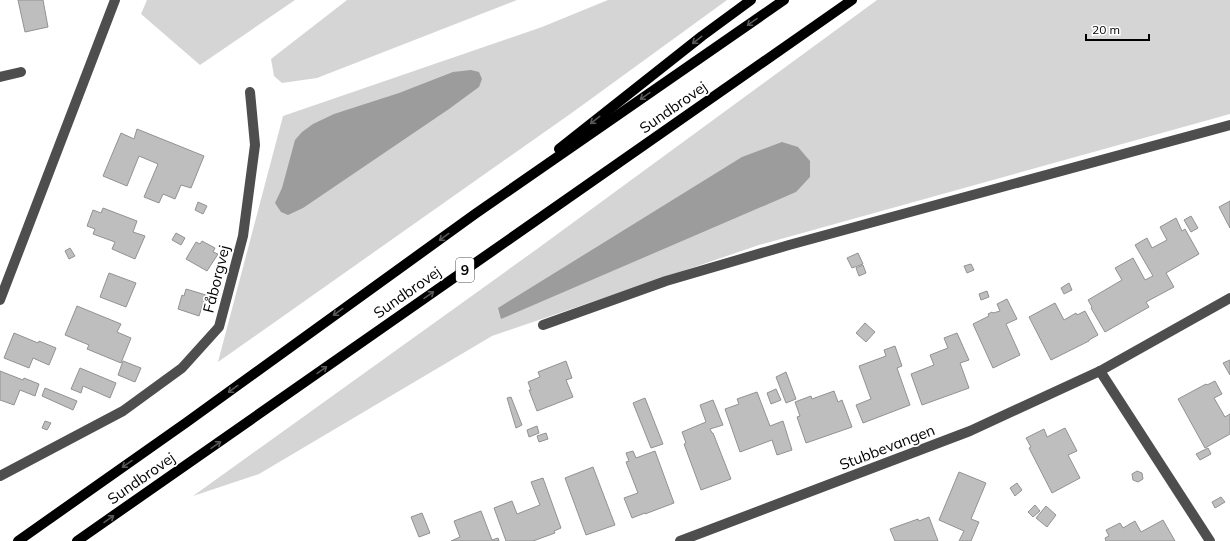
<svg xmlns="http://www.w3.org/2000/svg" width="1230" height="541" viewBox="0 0 1230 541" font-family="Mulish,sans-serif">
<style>
.green{fill:#d5d5d5}
.water{fill:#9c9c9c}
.building{fill:#bebebe;stroke:#929292}
.lines{fill:none;stroke-linecap:round;stroke-linejoin:round}
.minor{stroke:#4e4e4e;stroke-width:10}
.major{stroke:#000;stroke-width:10}
.oneway{stroke:#595959}
.labels{text-anchor:middle;dominant-baseline:central;stroke-width:3.5;stroke-linejoin:round;paint-order:stroke}
.shield{fill:#fff;stroke:#4c4c4c;stroke-width:1}
.shield-label{font-size:14px;font-weight:bold;fill:#000}
.street-label{font-size:15px;fill:#000;stroke:#fff}
</style>
<rect width="100%" height="100%" fill="#fff"/>
<g class="green">
<path d="M147 0H295L200 65 141 14Z"/>
<path d="M347 0H517L317 78 282 83 274 76 271 59Z"/>
<path d="M608 0H727L573 112 218 362 283 116 542 27Z"/>
<path d="M877 0H1230V114L759 245 492 336 259 474 193 496 537 249Z"/>
</g>
<g class="water">
<path d="M471 70 479 72 482 79 479 87 449 109 303 208 288 215 281 212 275 203 282 188 295 140 302 132 313 124 334 114 399 93 453 72Z"/>
<path d="M782 142 798 147 810 161V177L796 192 501 319 498 308 742 157Z"/>
</g>
<g class="building">
<path d="M18 0H43L48 27 25 32Z"/>
<path d="M137 129 204 156 191 188 181 185 175 199 163 194 159 203 144 197 158 164 139 156 127 186 103 176 121 133 134 139Z"/>
<path d="M1230 201V228L1219 207Z"/>
<path d="M198 202 207 206 203 214 195 210Z"/>
<path d="M103 208 137 221 133 232 145 236 135 259 112 249 115 242 93 234 95 229 87 226 93 210 101 213Z"/>
<path d="M1191 216 1198 228 1191 232 1184 220Z"/>
<path d="M1176 218 1182 231 1185 229 1199 254 1166 273 1174 287 1146 302 1149 307 1105 332 1091 308 1092 307 1088 300 1122 280 1115 268 1133 258 1145 280 1153 276 1135 245 1147 238 1152 248 1167 240 1160 227Z"/>
<path d="M176 233 185 238 181 245 172 240Z"/>
<path d="M202 241 215 248 213 252 218 254 207 271 186 259 196 242 200 244Z"/>
<path d="M70 248 75 256 69 259 65 251Z"/>
<path d="M858 253 863 264 852 268 847 258Z"/>
<path d="M971 264 974 270 967 273 964 266Z"/>
<path d="M863 265 866 273 859 276 856 268Z"/>
<path d="M109 273 136 283 126 307 100 297Z"/>
<path d="M1069 283 1072 290 1064 294 1061 288Z"/>
<path d="M186 289 206 295 199 316 178 309 182 295 184 296Z"/>
<path d="M987 291 989 297 981 300 979 294Z"/>
<path d="M1007 299 1017 319 1006 324 1020 355 993 368 973 324 989 316 988 314 992 312 993 313 1000 311 997 304Z"/>
<path d="M1055 303 1064 320 1076 313 1077 315 1085 311 1098 335 1089 340V341L1051 360 1029 317Z"/>
<path d="M77 306 121 324 117 332 131 338 121 363 87 349 89 345 65 335Z"/>
<path d="M865 323 875 332 866 342 856 333Z"/>
<path d="M14 333 38 343 39 341 56 348 49 365 33 358 29 368 4 358Z"/>
<path d="M957 333 969 360 960 363 969 388 922 405 911 374 934 365 930 355 948 348 944 338Z"/>
<path d="M895 346 902 366 897 368 910 405 863 423 856 405 871 399 859 366 886 356 884 350Z"/>
<path d="M1230 360V375L1223 363Z"/>
<path d="M123 361 141 368 135 382 118 375Z"/>
<path d="M566 361 572 378 566 380 573 397 537 411 529 390H531L528 382 540 377 538 372Z"/>
<path d="M80 368 116 383 110 398 83 386 81 393 71 389Z"/>
<path d="M0 371 23 380 24 378 39 384 35 396 20 390 14 405 0 400Z"/>
<path d="M786 372 796 399 786 403 776 377Z"/>
<path d="M1215 381 1222 394 1214 398 1225 417 1230 414V434L1205 448 1178 399 1206 384 1207 385Z"/>
<path d="M45 388 77 401 73 410 42 396Z"/>
<path d="M776 389 781 400 771 404 767 393Z"/>
<path d="M834 391 838 402 842 400 852 427 806 443 797 417 800 416 795 402 811 396 812 399Z"/>
<path d="M757 392 770 426 783 421 792 450 777 455 772 440 740 452 725 409 739 404 737 399Z"/>
<path d="M511 397 522 425 516 428 507 398Z"/>
<path d="M645 398 663 444 651 448 633 403Z"/>
<path d="M713 400 723 425 710 429 712 433H713L731 479 701 490 684 444 686 443 682 432 706 422 700 405Z"/>
<path d="M45 421 51 423 47 430 42 428Z"/>
<path d="M537 426 539 433 529 437 527 430Z"/>
<path d="M1065 428 1077 451 1068 455 1080 478 1052 493 1029 448 1031 447 1026 438 1044 429 1047 437Z"/>
<path d="M546 433 548 439 539 442 537 436Z"/>
<path d="M1208 448 1211 454 1200 460 1196 454Z"/>
<path d="M633 451 636 458 655 451 674 503 645 514V513L632 518 624 498 638 493 626 462 629 461 626 453Z"/>
<path d="M593 467 615 525 586 535 565 478Z"/>
<path d="M1137 471 1142 473 1143 479 1138 482 1133 480 1132 474Z"/>
<path d="M959 472 986 483 971 519 979 522 971 541H959L964 531 939 520Z"/>
<path d="M543 478 561 528 554 531 555 533 533 541H506L494 508 512 501 517 514 540 505 531 482Z"/>
<path d="M1017 483 1022 490 1015 496 1010 488Z"/>
<path d="M1221 497 1225 502 1215 508 1212 502Z"/>
<path d="M1035 505 1040 511 1033 517 1028 512Z"/>
<path d="M1046 506 1056 515 1047 527 1036 518Z"/>
<path d="M481 511 492 540 498 538 499 541H451L460 537 454 521Z"/>
<path d="M422 513 430 533 419 537 411 517Z"/>
<path d="M929 517 938 541H895L890 529 918 519 919 521Z"/>
<path d="M1163 520 1175 541H1106L1105 538 1109 536 1106 530 1120 523 1123 528 1135 521 1141 532Z"/>
</g>
<g class="lines">
<g class="minor">
<path d="M0 77 21 72"/>
<path d="M0 300 115 0"/>
<path d="M543 325 666 281 789 245 1230 125"/>
<path d="M1100 371 1210 541"/>
<path d="M0 476 123 411 182 368 219 327 243 236 255 145 250 92"/>
<path d="M680 541 970 431 1100 371 1230 298"/>
</g>
<g class="major">
<path d="M559 149 702 36 751 0"/>
<path d="M18 541 187 422 475 214 784 0"/>
<path d="M77 541 852 0"/>
</g>
</g>
<defs><path id="oneway-shaft" d="M-6 0H5M1.5-3L5.5 0L1.5 3" fill="none" stroke-width="1.6" stroke-linecap="round" stroke-linejoin="round"/></defs>
<g class="oneway">
<use href="#oneway-shaft" transform="translate(752 22) rotate(145)"/>
<use href="#oneway-shaft" transform="translate(697 40) rotate(142)"/>
<use href="#oneway-shaft" transform="translate(645 96) rotate(145)"/>
<use href="#oneway-shaft" transform="translate(595 120) rotate(142)"/>
<use href="#oneway-shaft" transform="translate(444 237) rotate(144)"/>
<use href="#oneway-shaft" transform="translate(429 295) rotate(-35)"/>
<use href="#oneway-shaft" transform="translate(338 312) rotate(144)"/>
<use href="#oneway-shaft" transform="translate(322 370) rotate(-35)"/>
<use href="#oneway-shaft" transform="translate(233 389) rotate(144)"/>
<use href="#oneway-shaft" transform="translate(216 445) rotate(-35)"/>
<use href="#oneway-shaft" transform="translate(127 464) rotate(145)"/>
<use href="#oneway-shaft" transform="translate(109 519) rotate(-35)"/>
</g>
<g class="labels">
<rect class="shield" x="456" y="258" width="18" height="24" rx="3"/>
<g class="shield-label">
<text x="465" y="270">9</text>
</g>
<g class="street-label">
<text transform="translate(673 107) rotate(-35)">Sundbrovej</text>
<text transform="translate(216 279) rotate(-76)">Fåborgvej</text>
<text transform="translate(407 292) rotate(-35)">Sundbrovej</text>
<text transform="translate(887 447) rotate(-21)">Stubbevangen</text>
<text transform="translate(141 478) rotate(-35)">Sundbrovej</text>
</g>
</g>
<path d="M1086 34v6h63v-6" fill="none" stroke="#000000" stroke-width="2"/>
<text x="1092" y="34" font-size="12" fill="#000000" stroke="#ffffff" stroke-width="3" paint-order="stroke">20 m</text>
</svg>
